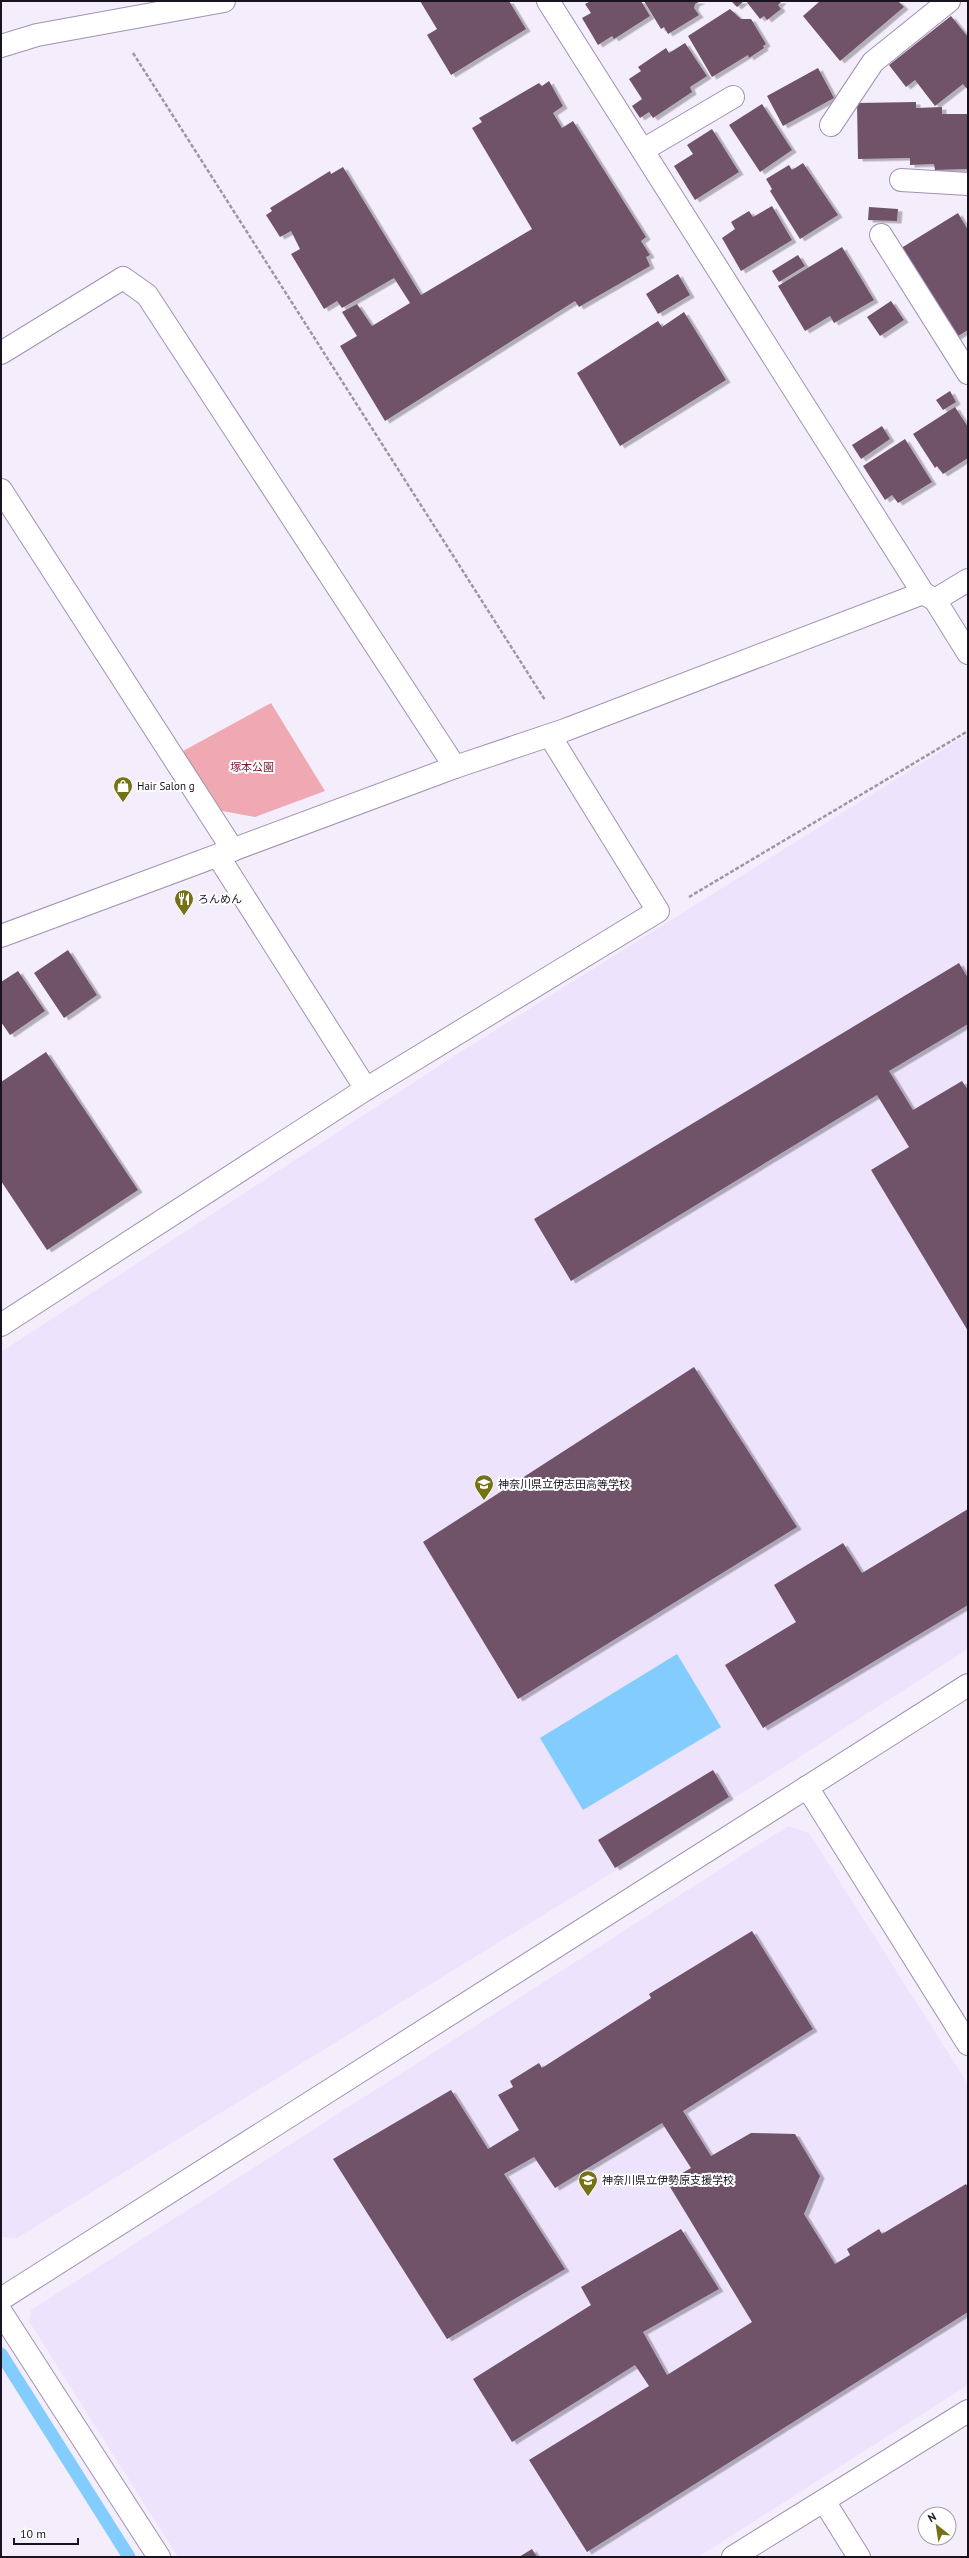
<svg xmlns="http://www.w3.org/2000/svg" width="969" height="2558" viewBox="0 0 969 2558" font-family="'PT Sans','Noto Sans JP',sans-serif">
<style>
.built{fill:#ede3fc}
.green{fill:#f0a9b3}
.water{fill:#82cdfe}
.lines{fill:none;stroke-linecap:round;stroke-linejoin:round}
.stream{stroke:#82cdfe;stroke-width:13}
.building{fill:#6f5367;filter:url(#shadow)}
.minor-casing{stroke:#9f92b2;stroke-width:24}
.path{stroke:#9d97a5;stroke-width:2.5;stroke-dasharray:4 2;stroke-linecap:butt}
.minor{stroke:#fff;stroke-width:22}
.labels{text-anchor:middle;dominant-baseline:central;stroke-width:4;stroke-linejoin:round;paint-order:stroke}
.park-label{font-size:11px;fill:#7b1935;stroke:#fefefe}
.poi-label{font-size:11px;fill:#18131f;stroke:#fefefe;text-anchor:start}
</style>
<defs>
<filter id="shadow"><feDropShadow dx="4.5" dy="2.5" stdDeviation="0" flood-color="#0004"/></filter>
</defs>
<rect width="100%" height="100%" fill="#f4eefc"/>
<g class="built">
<path d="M968 734V1649L765 1779 17 2238 1 2237V1352L462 1051Z"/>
<path d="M788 1826 809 1833 968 2084V2385L698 2557H178L29 2321 31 2310Z"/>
</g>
<path class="green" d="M271 703 325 791 255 817 217 810 183 751Z"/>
<path class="water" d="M677 1654 721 1727 583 1810 540 1738Z"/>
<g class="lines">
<path class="stream" d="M1 2354 129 2557"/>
</g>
<g class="building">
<path d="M420 1H509L526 29 451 75 427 35 437 29Z"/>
<path d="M591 1H641L650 16 614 39 612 36 598 45 582 18 591 13 585 4Z"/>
<path d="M644 1H701L695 4 694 8 699 15 668 34 664 27 661 29Z"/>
<path d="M731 1H744L737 7Z"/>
<path d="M746 1H782L778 5 781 9 767 20 764 16 760 19Z"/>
<path d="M820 1H898L904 7 840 61 803 16Z"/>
<path d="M730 9 741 19H751L766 44 763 46 764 48 749 58 748 55 712 77 688 36Z"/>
<path d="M951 16 968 37V90L963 84 935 106 915 80 906 87 889 65Z"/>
<path d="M685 43 707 76 690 87 692 92 653 118 649 112 640 118 632 106 642 99 629 79 641 71 638 67 666 48 669 53Z"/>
<path d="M818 68 834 98 783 126 767 96Z"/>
<path d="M549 81 563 106 553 113 562 128 573 121 646 237 641 241 650 255 646 257 650 266 579 307 575 301 385 421 340 346 357 336 342 312 357 304 372 326 410 303 394 278 342 308 337 301 324 309 291 254 300 249 291 231 280 237 266 215 272 211 270 208 330 171 331 174 343 167 421 295 532 229 472 128 482 122 479 118 539 83 542 86Z"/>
<path d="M916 102V108L942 107V114H968V169L935 170 934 164 910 165V158L858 159 857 103Z"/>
<path d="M762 104 792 150 760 172 729 125Z"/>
<path d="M712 129 739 172 695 200 674 166 693 154 687 145Z"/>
<path d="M803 163 838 215 800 239 770 191 772 189 766 179 789 165 792 170Z"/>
<path d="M772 206 792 240 741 271 722 238 735 229 731 222 749 211 753 217Z"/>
<path d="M869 207 898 209 897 221 868 220Z"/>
<path d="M958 213 968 230V330L953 339 898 250Z"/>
<path d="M842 247 874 300 834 323 830 316 805 331 778 286Z"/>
<path d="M798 255 805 266 779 282 772 271Z"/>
<path d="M678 274 690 295 658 314 646 294Z"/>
<path d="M891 301 904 320 880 336 867 317Z"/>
<path d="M684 312 726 380 620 446 577 373 658 321 662 327Z"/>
<path d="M950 391 956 402 943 410 936 400Z"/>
<path d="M955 407 968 427V458L943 474 937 466 935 468 913 434Z"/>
<path d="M882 426 890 439 861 459 852 445Z"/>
<path d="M905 439 932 482 898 503 892 495 885 500 863 466Z"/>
<path d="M68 950 97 995 64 1018 34 973Z"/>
<path d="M959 963 968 978V1024L889 1071 913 1110 962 1081 968 1090V1331L871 1170 909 1147 877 1095 571 1281 534 1219Z"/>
<path d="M18 971 45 1011 10 1035 1 1022V982Z"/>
<path d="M46 1052 138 1190 47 1250 1 1181V1082Z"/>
<path d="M694 1367 797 1527 518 1699 423 1542Z"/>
<path d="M968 1509V1605L763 1728 725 1665 796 1622 774 1585 843 1543 862 1573Z"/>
<path d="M713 1770 729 1797 615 1868 598 1840Z"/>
<path d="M752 1931 813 2029 683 2111 711 2156 751 2133 795 2134 820 2176 804 2214 835 2264 850 2255 847 2249 879 2229 882 2234 966 2184 968 2187V2312L587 2552 529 2460 649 2386 635 2365 512 2442 473 2379 591 2305 581 2287 681 2229 719 2289 643 2332 667 2375 752 2322 667 2182 691 2168 662 2123 555 2188 534 2157 504 2174 565 2269 447 2339 333 2159 451 2090 488 2149 519 2130 498 2095 513 2087 510 2081 539 2063 542 2068 651 1998 649 1994Z"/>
<path d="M532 2549 537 2557H519Z"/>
</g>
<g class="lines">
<defs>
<g id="minor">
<path d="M548 1 923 593 935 600 968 653"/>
<path d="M1 46 37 35 224 1"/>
<path d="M831 125 873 62 949 1"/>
<path d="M643 150 733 97"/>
<path d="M901 180 968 184"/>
<path d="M881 235 968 373"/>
<path d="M1 353 123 278 147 295 455 767"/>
<path d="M1 490 233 850"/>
<path d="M935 600 968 580"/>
<path d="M218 856 366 1089"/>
<path d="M1 936 455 767 565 730 923 593"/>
<path d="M1 1325 366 1089 658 911 550 736"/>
<path d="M807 1787 968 2044"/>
<path d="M1 2299 968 1685"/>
<path d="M1 2312 159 2557"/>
<path d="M824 2501 859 2557"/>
<path d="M733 2557 968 2411"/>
</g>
</defs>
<use href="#minor" class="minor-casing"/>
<g class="path">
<path d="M133 53 545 700"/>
<path d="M689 897 968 731"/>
</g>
<use href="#minor" class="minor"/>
</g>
<defs>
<symbol id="shop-pin" viewBox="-11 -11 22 30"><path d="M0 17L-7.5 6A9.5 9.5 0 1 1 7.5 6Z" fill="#757216" stroke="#fefefe"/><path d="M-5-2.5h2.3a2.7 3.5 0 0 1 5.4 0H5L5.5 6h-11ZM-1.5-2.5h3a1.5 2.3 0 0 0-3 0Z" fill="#fff"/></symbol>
<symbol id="restaurant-pin" viewBox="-11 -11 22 30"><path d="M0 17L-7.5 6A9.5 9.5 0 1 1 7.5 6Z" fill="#757216" stroke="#fefefe"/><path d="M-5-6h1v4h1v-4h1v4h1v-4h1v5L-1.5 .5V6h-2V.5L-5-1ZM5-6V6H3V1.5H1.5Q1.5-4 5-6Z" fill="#fff"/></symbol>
<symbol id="school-pin" viewBox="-11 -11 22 30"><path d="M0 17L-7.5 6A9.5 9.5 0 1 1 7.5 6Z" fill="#757216" stroke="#fefefe"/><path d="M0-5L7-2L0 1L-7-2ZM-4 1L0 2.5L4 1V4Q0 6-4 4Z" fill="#fff"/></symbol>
</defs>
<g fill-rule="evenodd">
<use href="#shop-pin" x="112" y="775" width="22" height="30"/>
<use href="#restaurant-pin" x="173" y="888" width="22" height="30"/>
<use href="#school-pin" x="473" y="1473" width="22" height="30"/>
<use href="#school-pin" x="577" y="2169" width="22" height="30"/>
</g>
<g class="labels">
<g class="park-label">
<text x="252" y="767">塚本公園</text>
</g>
<g class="poi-label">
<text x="137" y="786">Hair Salon g</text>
<text x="198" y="899">ろんめん</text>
<text x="498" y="1484">神奈川県立伊志田高等学校</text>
<text x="602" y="2180">神奈川県立伊勢原支援学校</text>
</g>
</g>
<rect width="969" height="2558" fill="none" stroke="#18131f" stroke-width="4"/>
<g transform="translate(937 2526) rotate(330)"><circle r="19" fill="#fefefe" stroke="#a2a0a5"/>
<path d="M0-3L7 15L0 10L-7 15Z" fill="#757216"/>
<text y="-6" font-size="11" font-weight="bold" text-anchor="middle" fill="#18131f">N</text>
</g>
<path d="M14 2538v6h64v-6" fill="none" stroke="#18131f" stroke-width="2"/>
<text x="20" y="2538" font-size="12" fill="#18131f" stroke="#fefefe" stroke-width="3" paint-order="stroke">10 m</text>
</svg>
